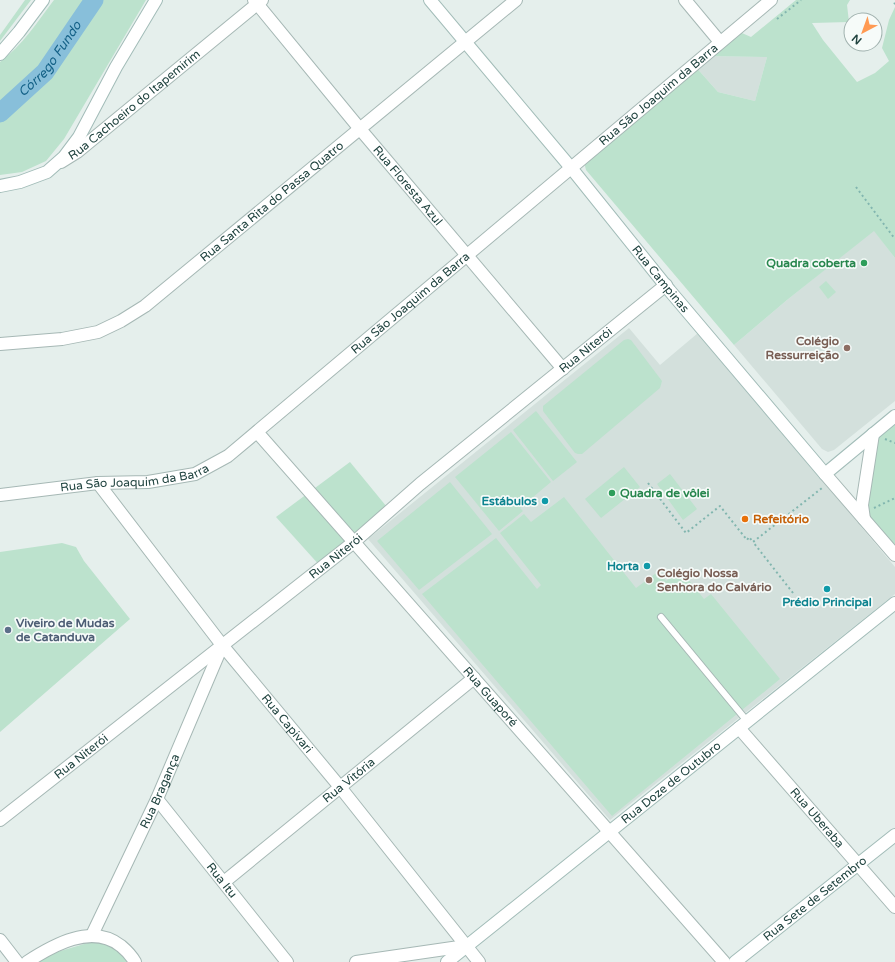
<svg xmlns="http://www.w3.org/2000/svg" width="895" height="962" viewBox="0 0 895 962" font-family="'Varela Round',sans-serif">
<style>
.built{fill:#d3e0dc}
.green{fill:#bce2cd}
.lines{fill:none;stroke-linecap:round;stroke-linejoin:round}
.river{stroke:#88bfda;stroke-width:19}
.lane-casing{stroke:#a6b8b5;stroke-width:8}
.street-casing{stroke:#a6b8b5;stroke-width:14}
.secondary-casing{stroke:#a2bcb8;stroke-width:14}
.path{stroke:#82b6af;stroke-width:2;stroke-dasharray:2 3;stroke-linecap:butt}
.lane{stroke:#fff;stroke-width:6}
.street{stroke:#fff;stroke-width:12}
.secondary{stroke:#fff;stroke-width:12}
.leisure-dot{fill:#2e9e5b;stroke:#f6fbf9;stroke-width:1.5}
.education-dot{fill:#8d6e63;stroke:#f6fbf9;stroke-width:1.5}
.culture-dot{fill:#0f9aa8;stroke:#f6fbf9;stroke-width:1.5}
.food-dot{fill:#e8710a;stroke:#f6fbf9;stroke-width:1.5}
.service-dot{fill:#5c6f8a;stroke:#f6fbf9;stroke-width:1.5}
.labels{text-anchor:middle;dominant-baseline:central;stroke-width:3.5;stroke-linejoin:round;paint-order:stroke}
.street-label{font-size:12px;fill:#214440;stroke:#f6fbf9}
.leisure-label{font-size:12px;font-weight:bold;fill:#27864d;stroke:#f6fbf9;text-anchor:end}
.education-label{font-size:12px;font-weight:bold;fill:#785e54;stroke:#f6fbf9;text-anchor:end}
.culture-label{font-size:12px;font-weight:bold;fill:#0d838f;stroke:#f6fbf9;text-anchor:end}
.food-label{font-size:12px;font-weight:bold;fill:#c56008;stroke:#f6fbf9;text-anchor:start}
.service-label{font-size:12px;font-weight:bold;fill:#4e5e75;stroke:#f6fbf9;text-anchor:start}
.water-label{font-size:13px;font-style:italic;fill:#146187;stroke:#f6fbf9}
</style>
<rect width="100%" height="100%" fill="#e5efec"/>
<g class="built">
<path d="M705 56 767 57 755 101 718 92 694 65Z"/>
<path d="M874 230 895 258V401L834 450 828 452 822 449 734 345 787 300Z"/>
<path d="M629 328 660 365 698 333 895 567V594L610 820 368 539Z"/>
</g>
<g class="green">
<path d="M25 0H31L0 41V35Z"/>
<path d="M54 0H146L64 139 46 161 22 172 0 175V62C22 46 38 21 54 0Z"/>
<path d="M796 0H850L847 5 849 22 812 23 823 40 857 82 875 73 889 61 882 48 889 20 895 7V258L874 231 787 300 734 345 586 170 584 162 694 65 718 92 755 101 767 57 705 56 735 30 751 37Z"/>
<path d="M826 281 836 292 828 299 819 287Z"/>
<path d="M628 339 631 340 662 381 660 388 582 454H578L575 453 543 411V406L624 340Z"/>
<path d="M536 411 577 462 553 481 513 430Z"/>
<path d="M895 421V548L866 515 878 435Z"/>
<path d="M511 432 551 482 520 508 523 511 499 531 455 477Z"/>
<path d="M350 462 391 512 321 567 276 517Z"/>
<path d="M624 467 640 487 601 518 585 499Z"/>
<path d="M670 474 697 509 683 520 657 484Z"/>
<path d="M450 482 492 534 419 590 377 541Z"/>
<path d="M564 497 636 588 659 571 666 581 681 570 704 599 711 594 780 679 612 816 422 594 496 538 537 589 541 585 500 533 524 514 531 522Z"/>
<path d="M62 543 76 547 84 561 130 619 0 732V552Z"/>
<path d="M91 942C105 943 121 949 128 962H37L57 952Z"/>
</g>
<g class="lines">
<path class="river" id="s1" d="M0 113 45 72 94 0"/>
<defs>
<path id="lane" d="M661 617 747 721"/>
<g id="street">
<path id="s2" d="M254 0 360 129 563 369"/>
<path d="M685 0 720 42"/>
<path id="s3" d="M61 162 77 152 262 0"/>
<path id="s4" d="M0 344 62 339 98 332 121 321 145 306 516 0"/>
<path id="s5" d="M257 432 724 962"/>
<path d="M825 474 895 555"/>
<path id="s6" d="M98 483 222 645 340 787 479 962"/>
<path id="s7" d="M0 495 98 483 148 482 195 474 228 456 771 0"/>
<path d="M864 519 862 505 873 434"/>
<path id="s8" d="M739 728 895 907"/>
<path id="s9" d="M157 799 287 962"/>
<path id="s10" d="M0 820 354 542 420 484 666 285"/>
<path id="s11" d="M224 882 474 678"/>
<path id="s12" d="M92 935 157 799 222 646"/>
<path d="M0 940 17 962"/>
<path d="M27 962C53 945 92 923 121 946 127 951 131 955 135 962"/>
<path d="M356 962 466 946"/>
</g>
<g id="secondary">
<path id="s13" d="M430 0 572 169 670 291 825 474 895 416"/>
<path d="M0 54 19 32 43 0"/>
<path d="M0 186 20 182 47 172 64 157 79 137 116 67 156 0"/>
<path id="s14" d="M447 962 895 603"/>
<path id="s15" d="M735 962 895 835"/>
</g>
</defs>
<use href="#lane" class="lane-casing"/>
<use href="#street" class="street-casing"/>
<use href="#secondary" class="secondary-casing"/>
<g class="path">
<path d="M894 4 895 3"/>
<path d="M777 19 801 0"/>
<path d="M856 187 895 239"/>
<path d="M885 439 895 443"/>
<path d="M648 483 686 533 720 506 747 540 749 537 753 542"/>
<path d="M874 508 895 498"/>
<path d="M793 593 753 542 822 488"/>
</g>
<use href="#lane" class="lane"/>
<use href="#street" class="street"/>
<use href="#secondary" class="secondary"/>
</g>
<g class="leisure-dot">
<circle cx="864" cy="263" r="4"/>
<circle cx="612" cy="493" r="4"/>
</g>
<g class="education-dot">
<circle cx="847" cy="348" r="4"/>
<circle cx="649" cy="580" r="4"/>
</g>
<g class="culture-dot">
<circle cx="545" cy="501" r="4"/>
<circle cx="647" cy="566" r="4"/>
<circle cx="827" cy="589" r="4"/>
</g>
<circle class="food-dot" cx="745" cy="519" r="4"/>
<circle class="service-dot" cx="8" cy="630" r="4"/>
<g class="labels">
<g class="street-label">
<text stroke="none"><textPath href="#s7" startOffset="796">Rua São Joaquim da Barra</textPath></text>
<text stroke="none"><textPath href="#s3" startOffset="93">Rua Cachoeiro do Itapemirim</textPath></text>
<text stroke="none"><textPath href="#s2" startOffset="241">Rua Floresta Azul</textPath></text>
<text stroke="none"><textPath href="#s4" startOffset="317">Rua Santa Rita do Passa Quatro</textPath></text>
<text stroke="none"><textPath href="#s13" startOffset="362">Rua Campinas</textPath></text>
<text stroke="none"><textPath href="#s7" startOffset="472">Rua São Joaquim da Barra</textPath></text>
<text stroke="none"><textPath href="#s10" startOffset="751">Rua Niterói</textPath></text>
<text stroke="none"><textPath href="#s7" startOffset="136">Rua São Joaquim da Barra</textPath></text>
<text stroke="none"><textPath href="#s10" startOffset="427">Rua Niterói</textPath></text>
<text stroke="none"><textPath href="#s5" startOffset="353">Rua Guaporé</textPath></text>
<text stroke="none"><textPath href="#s6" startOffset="306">Rua Capivari</textPath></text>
<text stroke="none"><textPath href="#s10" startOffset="103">Rua Niterói</textPath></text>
<text stroke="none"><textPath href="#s11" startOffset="161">Rua Vitória</textPath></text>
<text stroke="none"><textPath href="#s14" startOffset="287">Rua Doze de Outubro</textPath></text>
<text stroke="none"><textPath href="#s12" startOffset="159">Rua Bragança</textPath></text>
<text stroke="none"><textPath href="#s8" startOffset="119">Rua Uberaba</textPath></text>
<text stroke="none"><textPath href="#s9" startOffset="104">Rua Itu</textPath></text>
<text stroke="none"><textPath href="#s15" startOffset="102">Rua Sete de Setembro</textPath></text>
</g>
<g class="leisure-label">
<text x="856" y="263">Quadra coberta</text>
<text x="620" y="493" text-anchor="start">Quadra de vôlei</text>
</g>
<g class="education-label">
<text x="839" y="341">Colégio<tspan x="839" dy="14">Ressurreição</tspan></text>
<text x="657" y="573" text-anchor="start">Colégio Nossa<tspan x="657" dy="14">Senhora do Calvário</tspan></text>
</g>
<g class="culture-label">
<text x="537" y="501">Estábulos</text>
<text x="639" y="566">Horta</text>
<text x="827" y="602" text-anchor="middle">Prédio Principal</text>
</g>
<g class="food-label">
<text x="753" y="519">Refeitório</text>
</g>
<g class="service-label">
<text x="16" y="623">Viveiro de Mudas<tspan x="16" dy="14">de Catanduva</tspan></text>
</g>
<g class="water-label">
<text stroke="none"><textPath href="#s1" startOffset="74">Córrego Fundo</textPath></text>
</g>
</g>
<g transform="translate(863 32) rotate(221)"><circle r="19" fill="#f6fbf9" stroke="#a1b2af"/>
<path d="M0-3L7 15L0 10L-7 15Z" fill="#ff9a53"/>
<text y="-6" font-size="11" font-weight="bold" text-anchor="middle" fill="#214440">N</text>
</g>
</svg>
